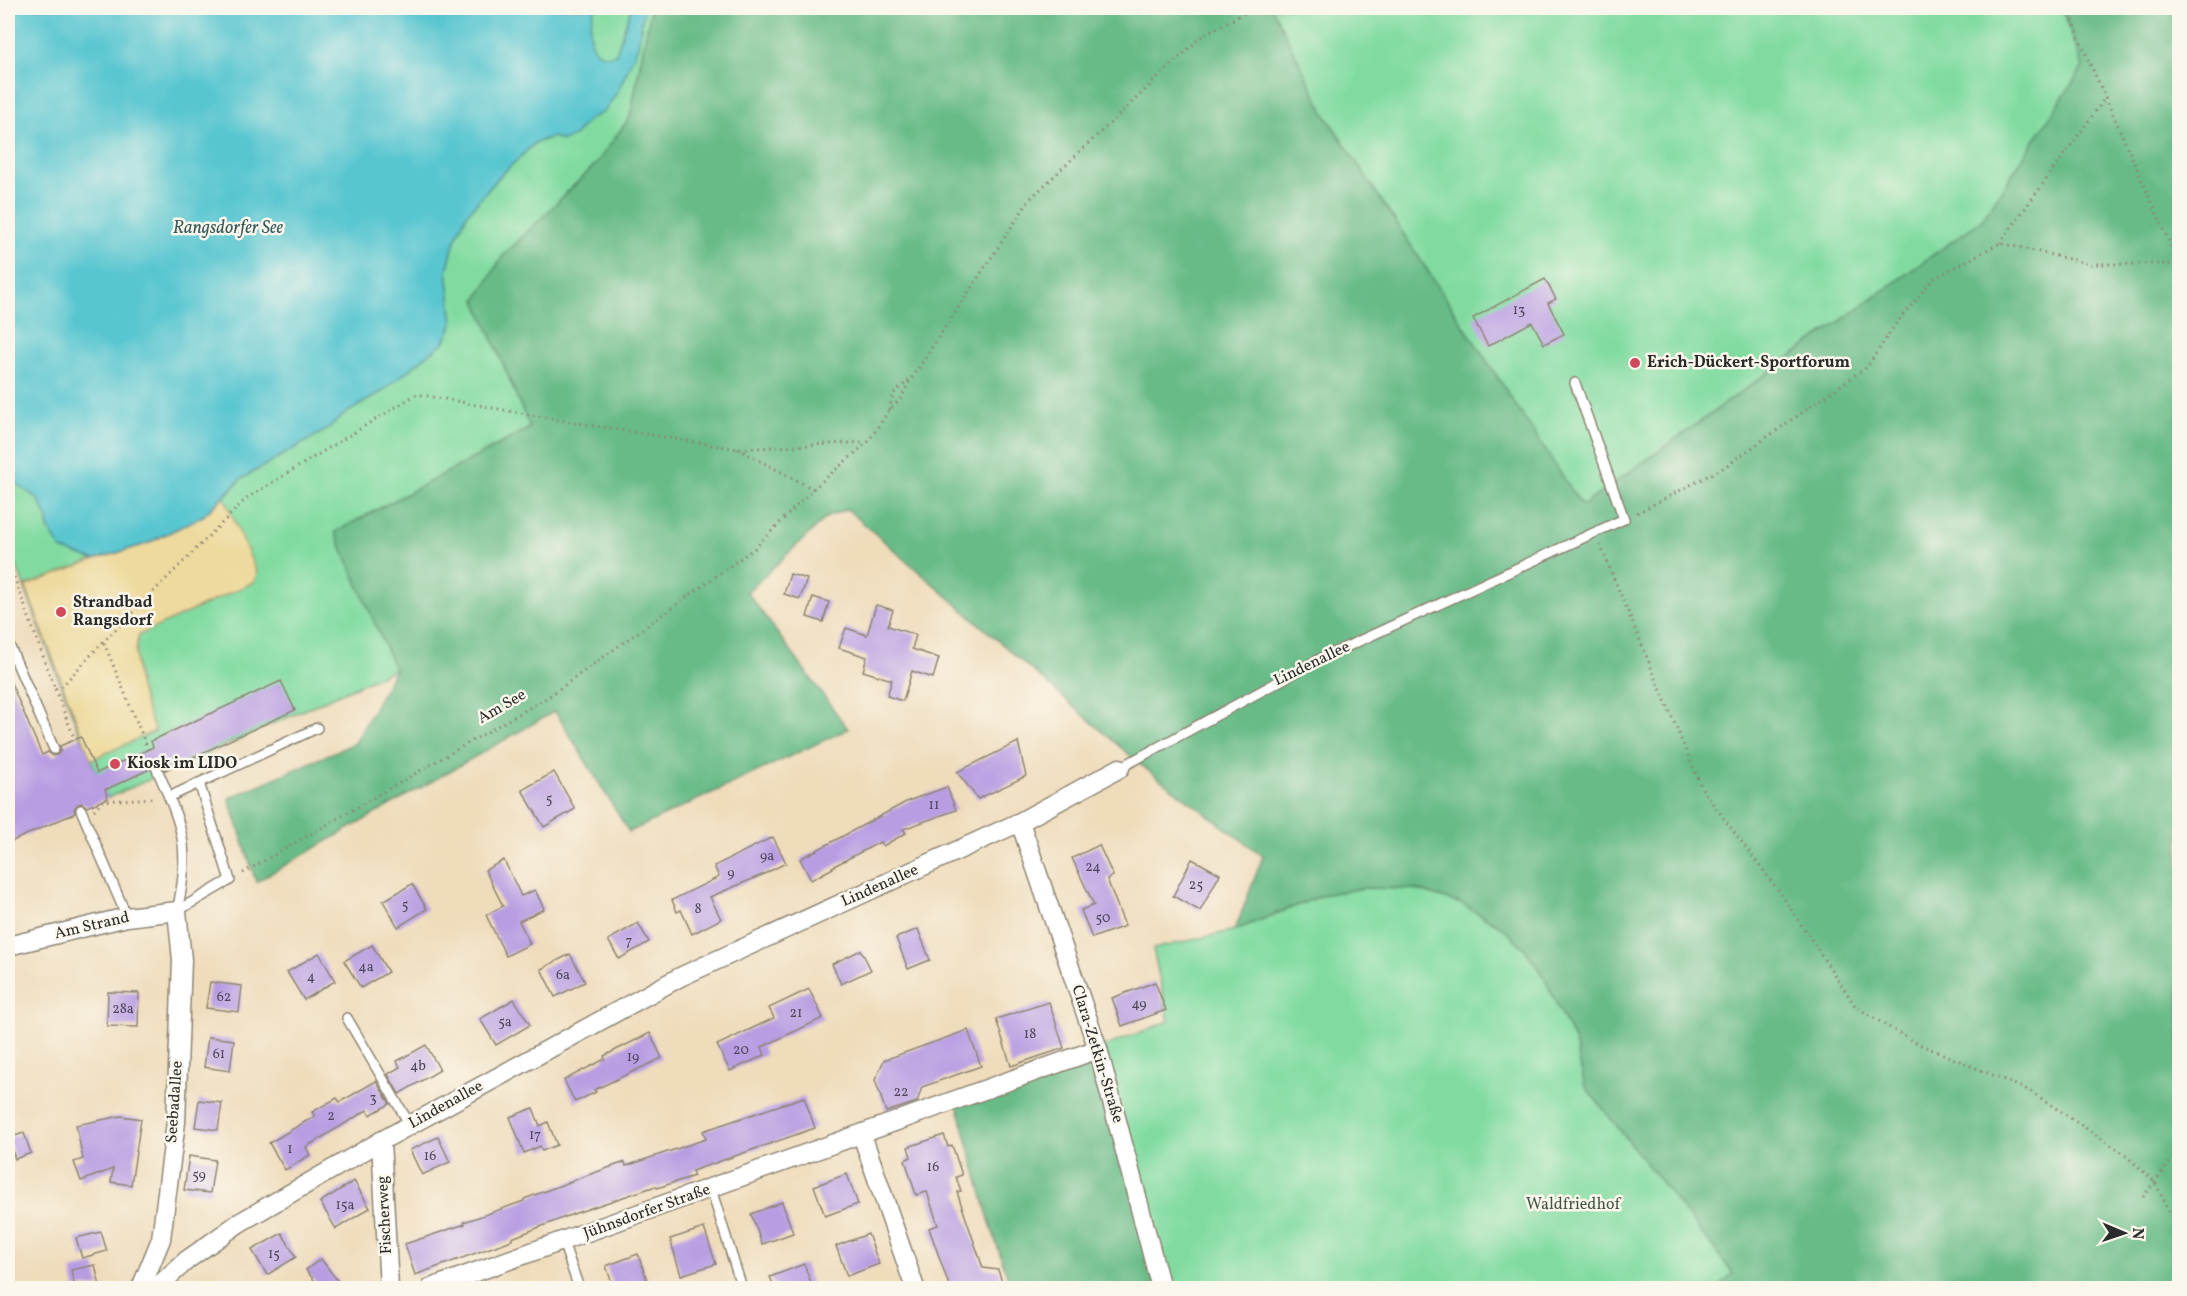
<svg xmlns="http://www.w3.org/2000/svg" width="2187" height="1296" viewBox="0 0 2187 1296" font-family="Vollkorn,serif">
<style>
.green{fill:#81dba1;stroke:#568366;stroke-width:1.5}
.forest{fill:#68bb87;stroke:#4a7359;stroke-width:1.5}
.sand{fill:#eeda9e;stroke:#8c8264;stroke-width:1.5}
.water{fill:#59c6d0;stroke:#42787e;stroke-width:1.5}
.building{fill:#b89de2}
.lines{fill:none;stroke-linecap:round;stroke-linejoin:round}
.service-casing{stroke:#8d8473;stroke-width:12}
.minor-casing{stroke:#8d8473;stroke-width:21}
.path{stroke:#8d8473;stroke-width:3;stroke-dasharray:1.5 4.5;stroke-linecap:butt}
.service{stroke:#fff;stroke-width:9}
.minor{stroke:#fff;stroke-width:18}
.poi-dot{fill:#d1495b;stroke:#fbf7ec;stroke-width:2}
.labels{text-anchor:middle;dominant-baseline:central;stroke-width:5;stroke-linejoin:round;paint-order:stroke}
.number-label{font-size:14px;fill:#4e4859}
.poi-label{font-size:16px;font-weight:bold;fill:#2b2b2b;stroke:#fbf7ec;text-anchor:start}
.street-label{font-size:16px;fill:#2b2b2b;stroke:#fbf7ec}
.park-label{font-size:16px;fill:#405748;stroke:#fbf7ec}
.water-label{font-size:18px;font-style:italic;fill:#395a5d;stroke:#fbf7ec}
</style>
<rect width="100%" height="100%" fill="#fbf7ec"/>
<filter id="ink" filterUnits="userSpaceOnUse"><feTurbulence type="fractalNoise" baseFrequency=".0167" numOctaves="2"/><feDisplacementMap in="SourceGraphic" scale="12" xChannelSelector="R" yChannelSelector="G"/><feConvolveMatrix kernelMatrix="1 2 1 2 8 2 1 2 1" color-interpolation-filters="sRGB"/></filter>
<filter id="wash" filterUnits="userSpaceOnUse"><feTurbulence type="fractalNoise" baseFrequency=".008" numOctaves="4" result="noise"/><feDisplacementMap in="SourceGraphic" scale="24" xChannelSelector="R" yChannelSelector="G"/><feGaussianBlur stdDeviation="1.35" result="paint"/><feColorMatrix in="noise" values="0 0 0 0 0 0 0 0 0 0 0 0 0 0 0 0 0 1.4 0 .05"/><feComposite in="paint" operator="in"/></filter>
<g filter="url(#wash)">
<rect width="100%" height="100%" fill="#efdcbb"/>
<g class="green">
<path d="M595 8H631L616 55C586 62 587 26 595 8Z"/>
<path d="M644 8H651L630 117 596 164 567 192 476 300 530 428 335 532 395 669 108 798 81 737 8 543V478L38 499 48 519 224 497 241 479 326 430 346 413 380 393 444 342 453 323 447 271 455 240 467 214 500 176 536 142 553 137 574 136 589 119 604 112 638 46Z"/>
<path d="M1272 8H2062L2083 67 1982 220 1582 506 1326 116Z"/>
<path d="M1365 888 1414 889 1462 904 1502 926 1525 949 1544 977 1575 1042 1585 1086 1734 1273 1719 1288H1161L1098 1049 1169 1021 1153 949 1235 930 1326 894Z"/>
</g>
<g class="forest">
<path d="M651 8H1272L1326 116 1582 506 1982 220 2083 67 2062 8H2179V1288H1719L1733 1273 1585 1086 1575 1042 1544 977 1525 949 1502 927 1462 904 1414 889 1365 888 1326 894 1235 930 1263 856 1142 766 847 509 827 517 747 592 848 729 629 832 555 711 256 882 229 798 355 743 395 669 335 532 530 428 476 300 502 257 596 164 630 117Z"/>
<path d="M1098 1049 1157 1288H1011L989 1220 956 1100Z"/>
</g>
<path class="sand" d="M224 497 257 573 254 582 139 635C130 666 143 702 155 731L91 760 25 586 94 560 146 544 203 516Z"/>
<path class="water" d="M8 8H595C587 26 586 63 616 54L631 8H644L638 46 618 91 604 112 589 119 574 136 563 141 553 137 536 142 500 176 467 214 455 240 447 271 453 323 444 342 380 393 346 413 326 430 241 479 203 516 146 544 94 560 61 549 48 528V519L38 499 8 478Z"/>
<g id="blocks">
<g class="building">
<path d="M1545 279 1556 299 1548 303 1564 334 1544 344 1532 322 1488 346 1473 318Z"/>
<path d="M790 574 807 579 800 599 784 594Z"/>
<path d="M813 597 829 602 823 622 807 617Z"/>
<path d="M876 605 893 610 888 626 916 635 912 649 939 658 933 678 912 671 903 701 887 696 892 680 863 671 867 657 839 648 846 628 867 635Z"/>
<path d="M8 676 42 755 48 752 53 756 57 755 61 750 60 746 81 737 97 773 153 747 151 741 281 681 295 710 165 770 160 762 153 761 149 766 150 769 105 790 108 798 87 807 82 803 78 804 74 809 75 813 8 843Z"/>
<path d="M1018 742 1026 776 978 799 957 772Z"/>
<path d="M554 772 575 809 544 827 522 790Z"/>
<path d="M947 787 956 810 903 829 906 833 883 846 880 842 832 867 833 868 811 880 800 859 908 801Z"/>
<path d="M773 837 786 863 762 875 710 897 721 919 692 934 681 910 677 912 672 900 719 877 714 866Z"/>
<path d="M1099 845 1113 876 1107 879 1125 926 1092 938 1081 910 1094 905 1072 858Z"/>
<path d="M1192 859 1220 874 1200 911 1173 896Z"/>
<path d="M504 860 521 896 535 890 544 909 519 921 530 944 506 956 486 915 503 906 485 870Z"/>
<path d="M412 884 427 909 398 927 383 901Z"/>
<path d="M638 923 649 942 619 959 608 940Z"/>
<path d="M918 929 930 960 908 969 896 938Z"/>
<path d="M372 945 388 972 361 988 344 961Z"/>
<path d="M861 950 871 970 841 984 832 964Z"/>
<path d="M319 953 335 981 304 1000 287 972Z"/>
<path d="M570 954 585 982 555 997 541 969Z"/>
<path d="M210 982 242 986 239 1012 206 1008Z"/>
<path d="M1155 982 1166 1010 1122 1026 1112 998Z"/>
<path d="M809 989 823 1018 762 1047 765 1055 730 1071 717 1045 774 1018 769 1008Z"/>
<path d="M108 992 139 993 138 1027 107 1026Z"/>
<path d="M514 999 530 1025 496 1045 480 1019Z"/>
<path d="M1049 1002 1064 1048 1011 1066 996 1019Z"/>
<path d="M968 1030 981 1066 922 1087 917 1102 886 1112 875 1080 884 1060Z"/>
<path d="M650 1033 662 1058 594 1090 596 1092 575 1102 564 1080 605 1059 604 1056Z"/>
<path d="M208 1037 234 1040 230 1071 204 1067Z"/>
<path d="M426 1045 440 1070 399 1094 388 1074 400 1067 397 1061Z"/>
<path d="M376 1081 390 1104 370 1115 367 1110 306 1147 310 1155 285 1170 269 1143 315 1116 312 1112 337 1098 340 1102Z"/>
<path d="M804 1097 815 1128 692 1171 694 1176 657 1188 656 1186 573 1214 512 1238V1240L415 1275 405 1244 465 1224 464 1222 524 1201V1199L588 1175 625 1162 626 1166 706 1139 703 1131Z"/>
<path d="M199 1100 222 1103 218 1130 195 1127Z"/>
<path d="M533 1108 540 1126 548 1122 557 1145 542 1151 540 1146 524 1153 510 1117Z"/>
<path d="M121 1116 141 1119 131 1185 111 1182 113 1169 81 1181 74 1162 83 1159 76 1125Z"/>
<path d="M24 1133 31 1153 15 1159 8 1138Z"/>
<path d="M944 1135 948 1147 952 1145 962 1175 956 1177 961 1191 957 1192 983 1268 998 1270 1004 1288H950L929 1228 938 1225 927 1192 916 1195 905 1160 911 1157 908 1147Z"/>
<path d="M438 1137 450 1162 422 1175 410 1150Z"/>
<path d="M189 1156 215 1160 210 1193 184 1190Z"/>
<path d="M847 1174 858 1204 825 1216 814 1186Z"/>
<path d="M354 1181 370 1208 336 1229 320 1202Z"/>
<path d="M782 1202 793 1233 762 1244 751 1214Z"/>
<path d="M704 1228 716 1264 681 1275 670 1239Z"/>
<path d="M101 1232 107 1251 82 1258 76 1238Z"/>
<path d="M282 1233 296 1257 267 1275 252 1250Z"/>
<path d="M868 1234 879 1264 847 1276 836 1246Z"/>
<path d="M638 1254 648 1283 634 1288H614L606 1266Z"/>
<path d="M321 1259 343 1288H320L306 1270Z"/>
<path d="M804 1264 813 1288H775L770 1277Z"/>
<path d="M95 1265 100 1286 75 1288 71 1270Z"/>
</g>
</g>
</g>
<g filter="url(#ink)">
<use href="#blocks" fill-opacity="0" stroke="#8d8473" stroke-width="1.5"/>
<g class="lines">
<defs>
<g id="service">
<path d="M10 647 54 749"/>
<path d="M156 767C182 826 192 846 177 911"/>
<path d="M1120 768 1318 660 1624 519 1575 383"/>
<path d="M169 797 199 783"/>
<path d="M81 810 127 917"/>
<path d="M177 911 230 880 199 783 317 728"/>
<path d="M347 1018 410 1125"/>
<path d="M711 1189 742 1288"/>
<path d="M563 1242 579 1288"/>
</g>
<g id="minor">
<path d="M1020 822 1098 1049 1161 1288"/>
<path d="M8 946 127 917 177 911 182 960 176 1122 161 1239 141 1288"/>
<path d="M862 1135 915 1288"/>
<path d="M381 1141 389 1288"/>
<path d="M156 1288 187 1260 239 1223 381 1141 680 977 1020 822 1120 768"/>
<path d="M431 1288 1098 1049"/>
</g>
</defs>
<use href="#service" class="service-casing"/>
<use href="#minor" class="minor-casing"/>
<g class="path">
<path d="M2070 8 2078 36 2180 266"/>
<path d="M2000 243 2106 97"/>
<path d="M889 410 893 394 909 380"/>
<path d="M738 449 813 489"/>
<path d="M1637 513 1723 468 1867 367 1895 325 1933 279 2000 243 2091 264H2179"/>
<path d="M1600 545 1703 791 1781 894 1856 1007 1912 1041 2030 1091 2123 1153 2155 1182 2180 1235"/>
<path d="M8 560 55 689 62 686 103 642 247 498 417 394 559 420 737 449 866 442"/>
<path d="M104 643 148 749"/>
<path d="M55 689 75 740"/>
<path d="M94 810 102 801 155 798"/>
<path d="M243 873 548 697 755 548 813 489 868 442 888 412 901 398 911 379 1030 199 1203 35 1254 8"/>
<path d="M2143 1197 2180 1149"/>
</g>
<use href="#service" class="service"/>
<use href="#minor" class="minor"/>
</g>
</g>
<g class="poi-dot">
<circle cx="1635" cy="363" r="6"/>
<circle cx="61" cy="612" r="6"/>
<circle cx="115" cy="764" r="6"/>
</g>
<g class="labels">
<g class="number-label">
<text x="1519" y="310">13</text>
<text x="549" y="799">5</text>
<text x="934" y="805">11</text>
<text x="767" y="856">9a</text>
<text x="1093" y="867">24</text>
<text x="731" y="873">9</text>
<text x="1196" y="885">25</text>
<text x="405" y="905">5</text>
<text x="698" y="909">8</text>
<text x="1103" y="918">50</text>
<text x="629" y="941">7</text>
<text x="366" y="967">4a</text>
<text x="563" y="975">6a</text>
<text x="311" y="977">4</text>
<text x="224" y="997">62</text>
<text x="1139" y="1004">49</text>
<text x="123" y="1009">28a</text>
<text x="796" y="1013">21</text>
<text x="505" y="1022">5a</text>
<text x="1030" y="1034">18</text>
<text x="741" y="1050">20</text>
<text x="219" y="1054">61</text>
<text x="633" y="1057">19</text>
<text x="418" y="1066">4b</text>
<text x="901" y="1092">22</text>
<text x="373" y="1098">3</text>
<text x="331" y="1116">2</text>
<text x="535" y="1135">17</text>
<text x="290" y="1149">1</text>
<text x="430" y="1156">16</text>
<text x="933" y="1167">16</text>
<text x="199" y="1175">59</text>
<text x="345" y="1205">15a</text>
<text x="274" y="1254">15</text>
</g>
<g class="poi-label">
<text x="1647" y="363">Erich-Dückert-Sportforum</text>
<text x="73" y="603">Strandbad<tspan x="73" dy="18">Rangsdorf</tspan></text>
<text x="127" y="764">Kiosk im LIDO</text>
</g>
<g class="street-label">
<text transform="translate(1312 664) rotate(-26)">Lindenallee</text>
<text transform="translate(502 707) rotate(-30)">Am See</text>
<text transform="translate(880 886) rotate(-24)">Lindenallee</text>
<text transform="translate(92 926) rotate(-13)">Am Strand</text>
<text transform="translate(1097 1054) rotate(73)">Clara-Zetkin-Straße</text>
<text transform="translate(175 1102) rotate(-86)">Seebadallee</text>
<text transform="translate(446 1105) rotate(-29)">Lindenallee</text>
<text transform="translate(647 1212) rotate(-20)">Jühnsdorfer Straße</text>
<text transform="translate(385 1215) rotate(-93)">Fischerweg</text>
</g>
<g class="park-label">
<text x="1573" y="1205">Waldfriedhof</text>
</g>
<g class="water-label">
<text x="228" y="228">Rangsdorfer See</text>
</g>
</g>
<rect width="2187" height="1296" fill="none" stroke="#fbf7ec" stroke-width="30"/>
<g transform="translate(2124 1233) rotate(92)" stroke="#fbf7ec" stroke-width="4.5" paint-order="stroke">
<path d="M0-4.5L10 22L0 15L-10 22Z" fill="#2b2b2b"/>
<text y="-9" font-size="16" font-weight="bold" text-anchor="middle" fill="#2b2b2b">N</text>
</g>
</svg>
